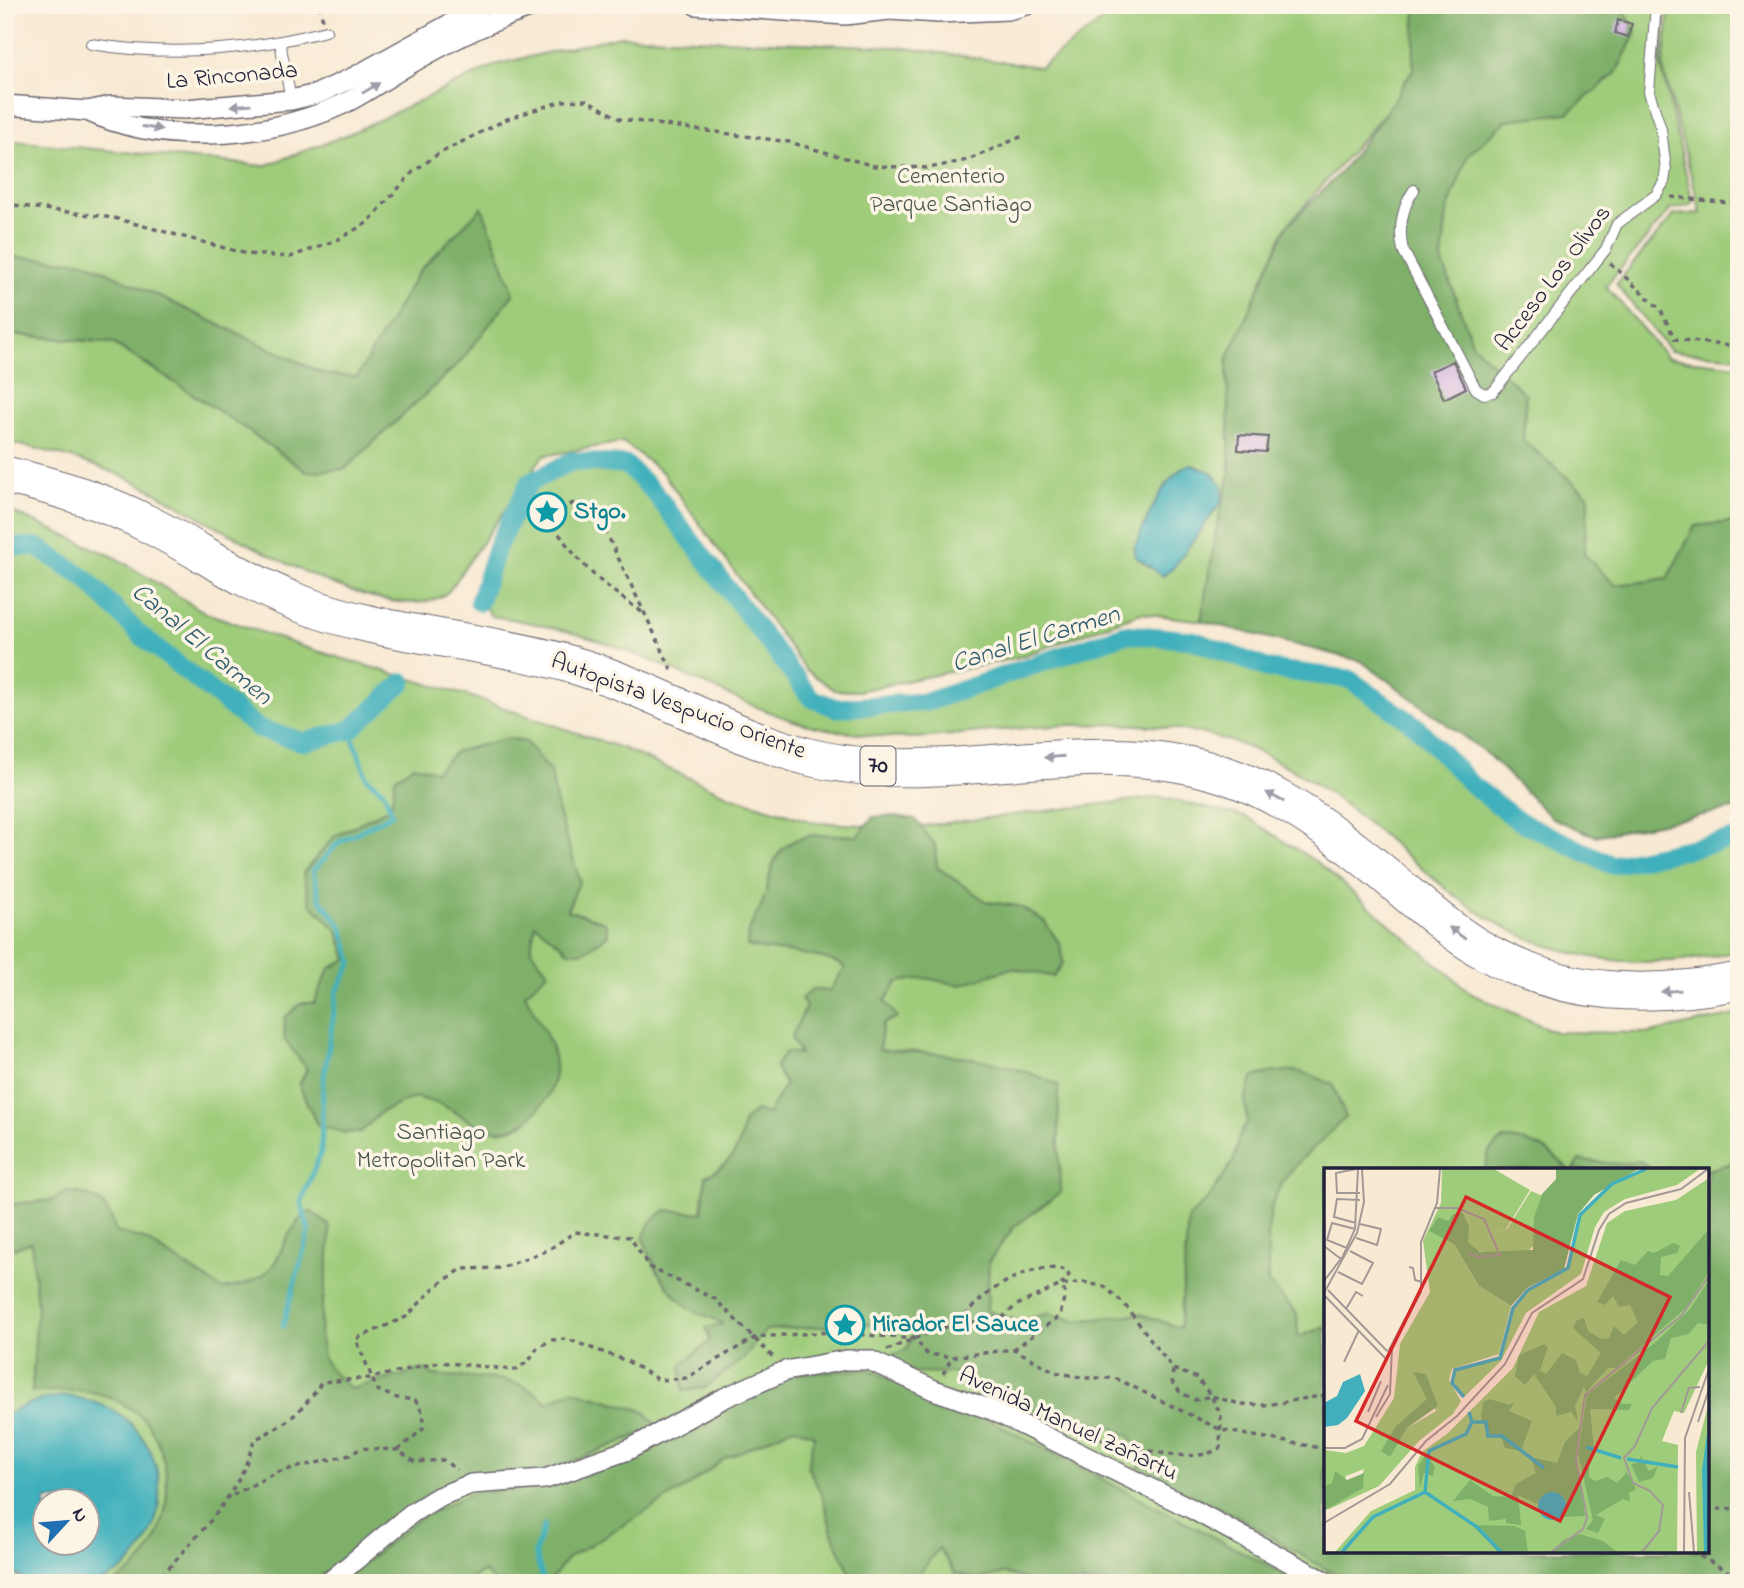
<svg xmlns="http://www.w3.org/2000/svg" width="1744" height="1588" viewBox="0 0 1744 1588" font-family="'Indie Flower',sans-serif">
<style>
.green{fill:#9fcc7a;stroke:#60775a;stroke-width:2;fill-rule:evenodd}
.forest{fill:#7fb06a;stroke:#506952;stroke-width:2}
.water{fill:#41b0bc;stroke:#32697c;stroke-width:2;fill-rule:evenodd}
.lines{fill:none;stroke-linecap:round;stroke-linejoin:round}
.stream{stroke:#41b0bc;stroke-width:5}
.canal{stroke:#41b0bc;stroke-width:19}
.building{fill:#d3b5e2}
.service-casing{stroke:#6d6870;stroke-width:12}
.minor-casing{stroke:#6d6870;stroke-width:22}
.motorway-casing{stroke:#6d6870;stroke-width:39}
.path{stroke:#6d6870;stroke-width:3.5;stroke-dasharray:5 5;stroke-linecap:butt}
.service{stroke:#fff;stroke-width:10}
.minor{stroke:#fff;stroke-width:19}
.motorway{stroke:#fff;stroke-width:37}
.oneway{fill:#9c9ca7}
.labels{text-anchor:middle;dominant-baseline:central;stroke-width:7;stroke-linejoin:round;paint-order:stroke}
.shield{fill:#fcf5e5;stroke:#63616e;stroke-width:2}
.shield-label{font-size:23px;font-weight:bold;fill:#22223b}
.street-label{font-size:24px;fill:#22223b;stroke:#fcf5e5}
.park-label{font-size:24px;fill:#48554e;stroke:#fcf5e5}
.culture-label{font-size:24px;font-weight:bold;fill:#0d838f;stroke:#fcf5e5;text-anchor:start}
.water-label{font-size:26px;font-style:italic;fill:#2e5b6f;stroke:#fcf5e5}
.inset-river{fill:none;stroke:#41b0bc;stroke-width:3.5}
.inset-road{fill:none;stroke:#a29996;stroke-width:2}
.view{fill:#d62828;fill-opacity:0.15;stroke:#d62828;stroke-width:3.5}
.inset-edge{fill:none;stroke:#22223b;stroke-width:3.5}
</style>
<rect width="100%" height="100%" fill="#fcf5e5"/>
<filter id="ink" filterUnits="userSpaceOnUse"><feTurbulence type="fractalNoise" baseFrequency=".0143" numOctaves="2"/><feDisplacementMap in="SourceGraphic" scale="14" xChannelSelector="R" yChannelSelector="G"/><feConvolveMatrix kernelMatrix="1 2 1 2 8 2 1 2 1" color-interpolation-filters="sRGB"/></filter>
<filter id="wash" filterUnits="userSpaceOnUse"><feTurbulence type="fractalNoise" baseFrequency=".00686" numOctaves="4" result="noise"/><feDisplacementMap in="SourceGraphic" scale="28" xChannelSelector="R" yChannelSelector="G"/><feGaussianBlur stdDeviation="1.57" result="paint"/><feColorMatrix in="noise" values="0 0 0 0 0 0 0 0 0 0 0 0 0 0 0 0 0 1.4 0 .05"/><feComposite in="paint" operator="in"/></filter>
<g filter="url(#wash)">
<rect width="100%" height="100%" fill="#f8e9d3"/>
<g class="green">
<path d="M1124 5H1417L1413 69 1389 108 1286 227 1227 360 1230 474 1201 621 1141 613 1020 657 858 691 835 690 806 670 662 472 623 442 543 456C517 492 492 529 466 565 460 573 453 590 444 595 381 634 202 515 142 485 99 464 52 451 5 442V334L112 343 233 420 307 472 369 390 5 270V140L264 166 349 134 498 64 620 36 898 47 1040 67Z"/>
<path d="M1611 5H1666L1661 65 1693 204 1670 210 1606 286 1667 358 1739 366V530L1673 586 1617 589 1575 550 1515 443 1463 349 1435 259 1450 162Z"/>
<path d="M1670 5H1739V357L1670 351 1616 284 1674 215 1701 213 1663 68Z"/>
<path d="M573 467 623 471 650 495 807 702 834 714 928 708 1125 640 1191 646 1268 674 1347 685 1412 730 1467 788 1514 825 1611 871 1739 844V951C1633 975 1541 961 1453 894 1389 844 1340 791 1265 755 1175 712 1075 724 980 732 950 735 917 740 887 737 855 734 824 730 794 721 739 703 687 674 633 653 587 635 540 623 491 616L484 604 501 551 534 488Z"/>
<path d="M5 509 114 557 206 613 307 648 475 698 624 749 730 796 813 822 905 828 1160 797 1246 817 1318 863 1472 994 1555 1032 1651 1033 1739 1014V1583H5ZM1326 1170H1707V1551H1326ZM46 1500H88V1542H46Z"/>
</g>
<g class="forest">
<path d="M1416 5H1621L1636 32 1616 73 1568 113 1507 120 1468 155 1447 212 1442 260 1473 345 1526 395 1523 440 1589 496 1584 554 1615 585 1667 579 1695 526 1739 521V808L1595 836 1552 818 1486 753 1361 661 1201 621 1216 530 1230 474 1227 360 1286 227 1339 174 1389 108 1413 69Z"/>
<path d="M482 207 514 293 460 362 345 469 307 472 233 420 113 343 5 334V256L86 262 324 374 357 377 419 271Z"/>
<path d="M508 738 526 742 551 773 558 812 580 881 567 910 605 922 608 935 583 952H570L535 924 531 950 548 972 525 994C547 1038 576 1071 533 1115 524 1125 508 1132 495 1130 474 1127 464 1116 446 1107 437 1102 425 1100 415 1097L381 1112 361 1132 345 1133 317 1125 299 1085 307 1069 284 1039 285 1018 301 1003H314L329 969 347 959 337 930 310 903 303 873 335 836 391 807 395 778 414 765 436 771 455 752Z"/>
<path d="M894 816 915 819 935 845 937 867 987 902 1018 906 1044 921 1060 944 1063 963 1054 977 1012 968 960 985 925 978 898 982 885 1001 897 1017 883 1024 879 1050C940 1052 1003 1058 1058 1085 1060 1122 1057 1156 1061 1192L1014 1227 989 1261 987 1311 1020 1321 1049 1313 1075 1321 1141 1314 1180 1328 1188 1218 1207 1200 1234 1160 1239 1137 1247 1122 1245 1099 1253 1077C1289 1067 1300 1068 1333 1085L1346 1118C1335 1125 1329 1135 1319 1143 1263 1192 1268 1212 1268 1282L1297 1314 1298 1337 1326 1327V1551H1707V1170L1739 1161V1583H1355L1322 1567 1236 1516 1133 1469 1150 1462 1129 1436 1106 1424 1003 1404 954 1373 913 1372 886 1358 907 1349 915 1327 866 1324 766 1330 743 1359 705 1388 683 1391 681 1365 710 1341 706 1328 722 1324C714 1317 707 1317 698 1313 670 1299 653 1266 643 1239L649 1224 665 1210 702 1213 706 1176C731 1164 742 1148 743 1122L755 1111 768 1114 785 1084 775 1067 785 1052 800 1054 791 1038 806 1007 801 999 812 989 829 991 845 967C817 951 779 954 747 946 748 924 755 921 763 901 768 888 769 872 775 860 791 828 828 835 857 836L873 817Z"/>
<path d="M1504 1139C1532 1140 1550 1149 1569 1170H1485L1489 1151Z"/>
<path d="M1579 1160 1619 1164 1640 1161 1652 1170H1574Z"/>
<path d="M68 1191C99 1197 107 1201 116 1232L144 1239 222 1289C294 1278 267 1245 310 1211L329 1225C334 1268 313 1319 323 1356 327 1370 342 1380 351 1389L424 1369 434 1375C474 1380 518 1371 547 1403L572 1390 644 1411 658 1427 546 1472 483 1473 436 1490 311 1583H112C172 1556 183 1468 144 1419 137 1412 121 1403 112 1398 88 1387 58 1391 32 1392L37 1306 31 1242 5 1252V1205L53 1200Z"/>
<path d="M869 1369 923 1395 985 1418 1302 1583H1036L1005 1573 978 1579 955 1573 939 1548 919 1574V1583H855L833 1536 822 1495 808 1467 814 1435 794 1427 724 1459 687 1487 568 1558 548 1583H496L484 1572 459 1583H340L418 1519 471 1493 547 1487 620 1464 722 1407 791 1374Z"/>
</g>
<g class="water">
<path d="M1190 464 1211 472 1223 486 1222 501 1173 568 1163 576 1136 557 1134 548C1147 521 1161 477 1190 464Z"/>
<path d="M67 1396C90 1400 113 1406 130 1423 180 1471 164 1560 97 1583H31L5 1568V1416C25 1403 43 1398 67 1396ZM46 1500H88V1542H46Z"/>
</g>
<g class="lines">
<g class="stream">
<path d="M283 1326 309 1231 301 1202 321 1152 323 1084 337 991 352 962 342 927 320 899 313 871 338 843 392 814 384 792 367 778 350 730"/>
<path d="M544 1583 535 1553 544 1525"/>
</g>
<g class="canal">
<path d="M5 546 37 547 86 579 139 634 259 729 304 742 350 730 403 682"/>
<path d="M479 602 496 549 529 483 572 461 626 465 654 492 811 698 836 708 927 702 1125 634 1192 640 1269 669 1349 679 1416 726 1471 784 1517 820 1612 865 1739 838"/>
</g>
</g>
<g id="blocks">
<g class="building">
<path d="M1618 20 1632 24 1628 37 1615 33Z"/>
<path d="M1453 361 1466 388 1444 399 1431 371Z"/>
<path d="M1239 435 1268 437 1266 452 1238 450Z"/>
</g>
</g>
</g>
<g filter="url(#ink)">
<use href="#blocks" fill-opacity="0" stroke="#6d6870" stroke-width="2"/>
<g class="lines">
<defs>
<g id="service">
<path d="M280 42 291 100"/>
<path d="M91 44C171 57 248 51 326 31"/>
<path d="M1414 190C1402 207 1398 230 1403 250L1476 389 1484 394 1493 392 1606 249 1617 224 1656 195 1664 182 1666 170 1661 129 1649 92 1656 5"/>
</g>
<g id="minor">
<path d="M696 5 845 15 889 10 939 13 1008 10 1026 5"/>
<path d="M5 105 87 111 111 106 185 109 291 100 317 94 354 77 484 5"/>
<path d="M87 111C162 146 266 139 341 105 363 95 383 80 405 67 447 42 492 19 540 5"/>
<path d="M328 1583 412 1513 438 1497 471 1484 545 1479 628 1450 724 1398 785 1371 846 1360H869L934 1390 992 1410 1192 1509 1328 1583"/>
</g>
<path id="motorway" d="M5 475C54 486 101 500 146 523 196 548 242 580 294 601 381 636 477 638 566 663 650 686 725 735 809 757 947 791 1088 729 1225 775 1279 793 1324 826 1368 861 1406 891 1443 928 1486 952 1565 997 1652 998 1739 981"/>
</defs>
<use href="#service" class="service-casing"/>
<use href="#minor" class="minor-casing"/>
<use href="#motorway" class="motorway-casing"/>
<g class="path">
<path d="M319 5 323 20"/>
<path d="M1671 197 1739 204"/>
<path d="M5 204 114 218 247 254 290 257 337 240 367 223 413 172 438 154 507 119 562 101 587 100 620 119 789 142 874 166 929 168 968 160 1025 135"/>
<path d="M1610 263 1660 309 1675 339 1739 347"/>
<path d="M642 612C602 584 583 569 555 528 560 504 577 495 596 511L673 673"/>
<path d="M960 1325C975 1294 1031 1260 1066 1270L1069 1275 1061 1285 1065 1293 1060 1316 1014 1349"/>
<path d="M887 1350 940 1328 1003 1317 1017 1305 1061 1285 1083 1282 1105 1287 1125 1305 1173 1369 1197 1378 1211 1396 1240 1404 1266 1405 1326 1395"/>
<path d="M943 1374 952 1357 1014 1349 1055 1372 1085 1378H1115L1221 1430 1326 1449"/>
<path d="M1091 1437C1126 1443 1190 1468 1220 1448L1221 1415 1211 1396 1195 1400 1180 1392 1172 1382 1173 1369"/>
<path d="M398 1450 423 1429 424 1415 415 1400 397 1398 377 1390 356 1339 406 1317 436 1286 462 1269 500 1268 548 1250 575 1232 630 1237 649 1267 715 1299 774 1358"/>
<path d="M233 1495 277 1472 350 1455 361 1448 398 1450 415 1462 443 1460 457 1470"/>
<path d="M1707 1510 1739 1508"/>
<path d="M1691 1551 1739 1578"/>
<path d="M155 1583C194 1538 239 1499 254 1440 289 1422 300 1414 322 1382L370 1378 440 1362 515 1370 529 1361 538 1347 552 1340 567 1339 627 1361 659 1380 686 1378 756 1337 831 1332 915 1339 927 1354 952 1357"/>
</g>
<use href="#service" class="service"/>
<use href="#minor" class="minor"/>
<use href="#motorway" class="motorway"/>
</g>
<defs><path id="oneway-solid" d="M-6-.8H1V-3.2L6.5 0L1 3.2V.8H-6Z" transform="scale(1.75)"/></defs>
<g class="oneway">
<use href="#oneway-solid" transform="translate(371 88) rotate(-31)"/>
<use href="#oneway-solid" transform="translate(241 105) rotate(175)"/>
<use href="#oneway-solid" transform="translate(152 128) rotate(9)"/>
<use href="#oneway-solid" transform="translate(1054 757) rotate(176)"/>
<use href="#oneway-solid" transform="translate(1275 797) rotate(-152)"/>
<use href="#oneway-solid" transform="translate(1457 933) rotate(-144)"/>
<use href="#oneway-solid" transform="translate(1671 991) rotate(175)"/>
</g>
</g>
<defs>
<symbol id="sight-ring" viewBox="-11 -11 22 22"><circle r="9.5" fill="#fcf5e5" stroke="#0f9aa8" stroke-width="1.5"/><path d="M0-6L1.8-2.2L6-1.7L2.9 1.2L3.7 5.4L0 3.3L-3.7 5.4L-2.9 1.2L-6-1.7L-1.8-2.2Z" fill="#0f9aa8"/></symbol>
</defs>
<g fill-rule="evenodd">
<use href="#sight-ring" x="525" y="490" width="44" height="44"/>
<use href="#sight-ring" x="823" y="1303" width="44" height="44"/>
</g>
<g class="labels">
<rect class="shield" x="860.5" y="746.5" width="35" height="39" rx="5"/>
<g class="shield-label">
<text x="878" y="766">70</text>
</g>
<g class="street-label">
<text transform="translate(232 77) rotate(-5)">La Rinconada</text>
<text transform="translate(1554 279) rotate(-53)">Acceso Los Olivos</text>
<text transform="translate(678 707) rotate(20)">Autopista Vespucio Oriente</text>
<text transform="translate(1068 1425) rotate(25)">Avenida Manuel Zañartu</text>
</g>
<g class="park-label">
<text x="951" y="177">Cementerio<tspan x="951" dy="28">Parque Santiago</tspan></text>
<text x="441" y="1133">Santiago<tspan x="441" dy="28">Metropolitan Park</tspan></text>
</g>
<g class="culture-label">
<text x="574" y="512">Stgo.</text>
<text x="872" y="1325">Mirador El Sauce</text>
</g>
<g class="water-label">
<text transform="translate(1036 640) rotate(-17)">Canal El Carmen</text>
<text transform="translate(201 645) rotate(40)">Canal El Carmen</text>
</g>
</g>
<g transform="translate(1324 1168)">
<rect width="385" height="385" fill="#f8e9d3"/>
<path d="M118 1H170L206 22 182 61 170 65 183 61 207 23 219 28 212 75 202 85 169 87 130 76 155 118 187 138 175 186 128 201 125 212 137 233 129 246 95 273 55 318 3 342 38 309 40 301 22 308 19 319 0 334V282L22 285 40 278 70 230 76 176 106 124 99 73 117 35ZM106 230 112 243 83 260 65 289 73 260ZM324 1H376L353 17 301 31 280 44 271 59 257 106 202 145 177 193 140 229 128 215 132 203 176 191 190 141 205 123 245 101 257 48 288 17ZM385 10V192L360 245 350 243 338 273 354 277 353 384H11L47 343 91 322V299L98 284 124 265 189 200 215 144 262 118 283 55 301 43 352 32ZM385 234V384H373L372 284Z" fill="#9fcc7a" fill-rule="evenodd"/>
<path d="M232 1H315L270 27 254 46 240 101 203 120 187 138 155 118 130 76 105 63 114 49 124 53 129 46 139 45 145 59 144 74 156 84 209 82 210 49 218 26 232 11ZM385 61V104L362 140 292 200H284L262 224 260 219 251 238 254 253 247 244 232 248V239L210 206 201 217 191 208 195 187 220 176 224 179 216 202 222 206 238 185 252 192 256 205 263 208 277 185 249 160 252 153 260 150 264 163 277 171 285 170 290 158 300 167 314 154 306 137 295 139 289 128 281 137 273 134 297 92 311 97 324 83 330 85 349 75 356 78 353 85 337 89 336 107 344 108ZM385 112V157L374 155 365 166 347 170 341 191 329 193 290 230 298 236H308L305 242 266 241 270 282 265 290V309L271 313 284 309 293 315 303 304 312 321 305 325 306 334 299 331 272 347 281 351 274 365 262 361 269 352 254 286 263 227 333 173 366 141ZM89 204 102 206 114 238 83 260 66 289 57 283 71 259 103 231ZM166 231 185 237 191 234 185 243 208 253 197 283 181 280 177 269H164L157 248 159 234ZM257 258 252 283 261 348 239 349 242 333 231 324 219 326 213 336 194 327 197 357 182 355V351L165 353 164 339 146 331 129 333 146 312 169 328 187 329 192 316 212 305 207 289 233 295 241 274ZM102 286 111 299 109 308 100 305 96 320 94 298ZM316 287 325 303 334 298 329 310 315 314 307 296 317 294ZM11 303 23 312 40 305 39 320 0 343V319L8 315ZM148 357 191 358 201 363 204 384H174ZM256 366 279 373 293 384H228L239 372Z" fill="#7fb06a"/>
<path d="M36 206 41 223 23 250 14 257 0 259V235L13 228 19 214ZM385 251V384H380L378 302ZM214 338a14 14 0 1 1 28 0a14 14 0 1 1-28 0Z" fill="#41b0bc"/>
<path class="inset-river" d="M140 229 128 215 131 202 176 190 189 140 204 122 244 100 256 47 288 16 322 1M148 254H162L164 268H178L220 300M262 279 297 290M303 291 354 299M101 324 153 359 177 384M18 384 49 349 101 324 105 283 142 266 148 254 145 244"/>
<path class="inset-road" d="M32 1 12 5 13 25H36M112 40H133L160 51 176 87 152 89 145 84M32 55 10 49 13 31 36 32M32 70 53 77 57 61 36 56M0 78 17 91M23 80 3 72 8 55 31 61M85 99 89 100 91 112 98 114M14 104 38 116 49 95 26 83M0 113 19 88 31 61 34 1M4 122 63 183M0 125 33 65 40 34 38 1M0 127 63 192M22 141 32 124 39 128M64 184 82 149M20 194 35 162M44 244 57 213M357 245 365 220 376 219M52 249 66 226 68 179 97 124V74L113 35 116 1M374 254 385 221M0 280H21L38 271 64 217M365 324 370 384M0 355 66 316 102 273 133 248 181 196 208 145 259 111 275 62 285 46 302 35 357 21 384 1M227 384 259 361 263 350 252 291 261 227 357 148 385 108M318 384 335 363 339 337 326 323 309 315 300 290 311 278 328 240 385 173M360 384 361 270 385 201"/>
<path class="view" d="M142 29 346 129 236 353 32 253Z"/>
<rect width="385" height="385" class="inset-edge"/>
</g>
<rect width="1744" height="1588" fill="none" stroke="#fcf5e5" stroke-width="28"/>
<g transform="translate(66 1522) rotate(64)"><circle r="33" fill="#fcf5e5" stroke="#a5a1a1" stroke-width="2"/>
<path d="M0-5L12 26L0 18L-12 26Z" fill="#1f6fb2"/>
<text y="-10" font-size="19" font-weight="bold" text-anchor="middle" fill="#22223b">N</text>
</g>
</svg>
